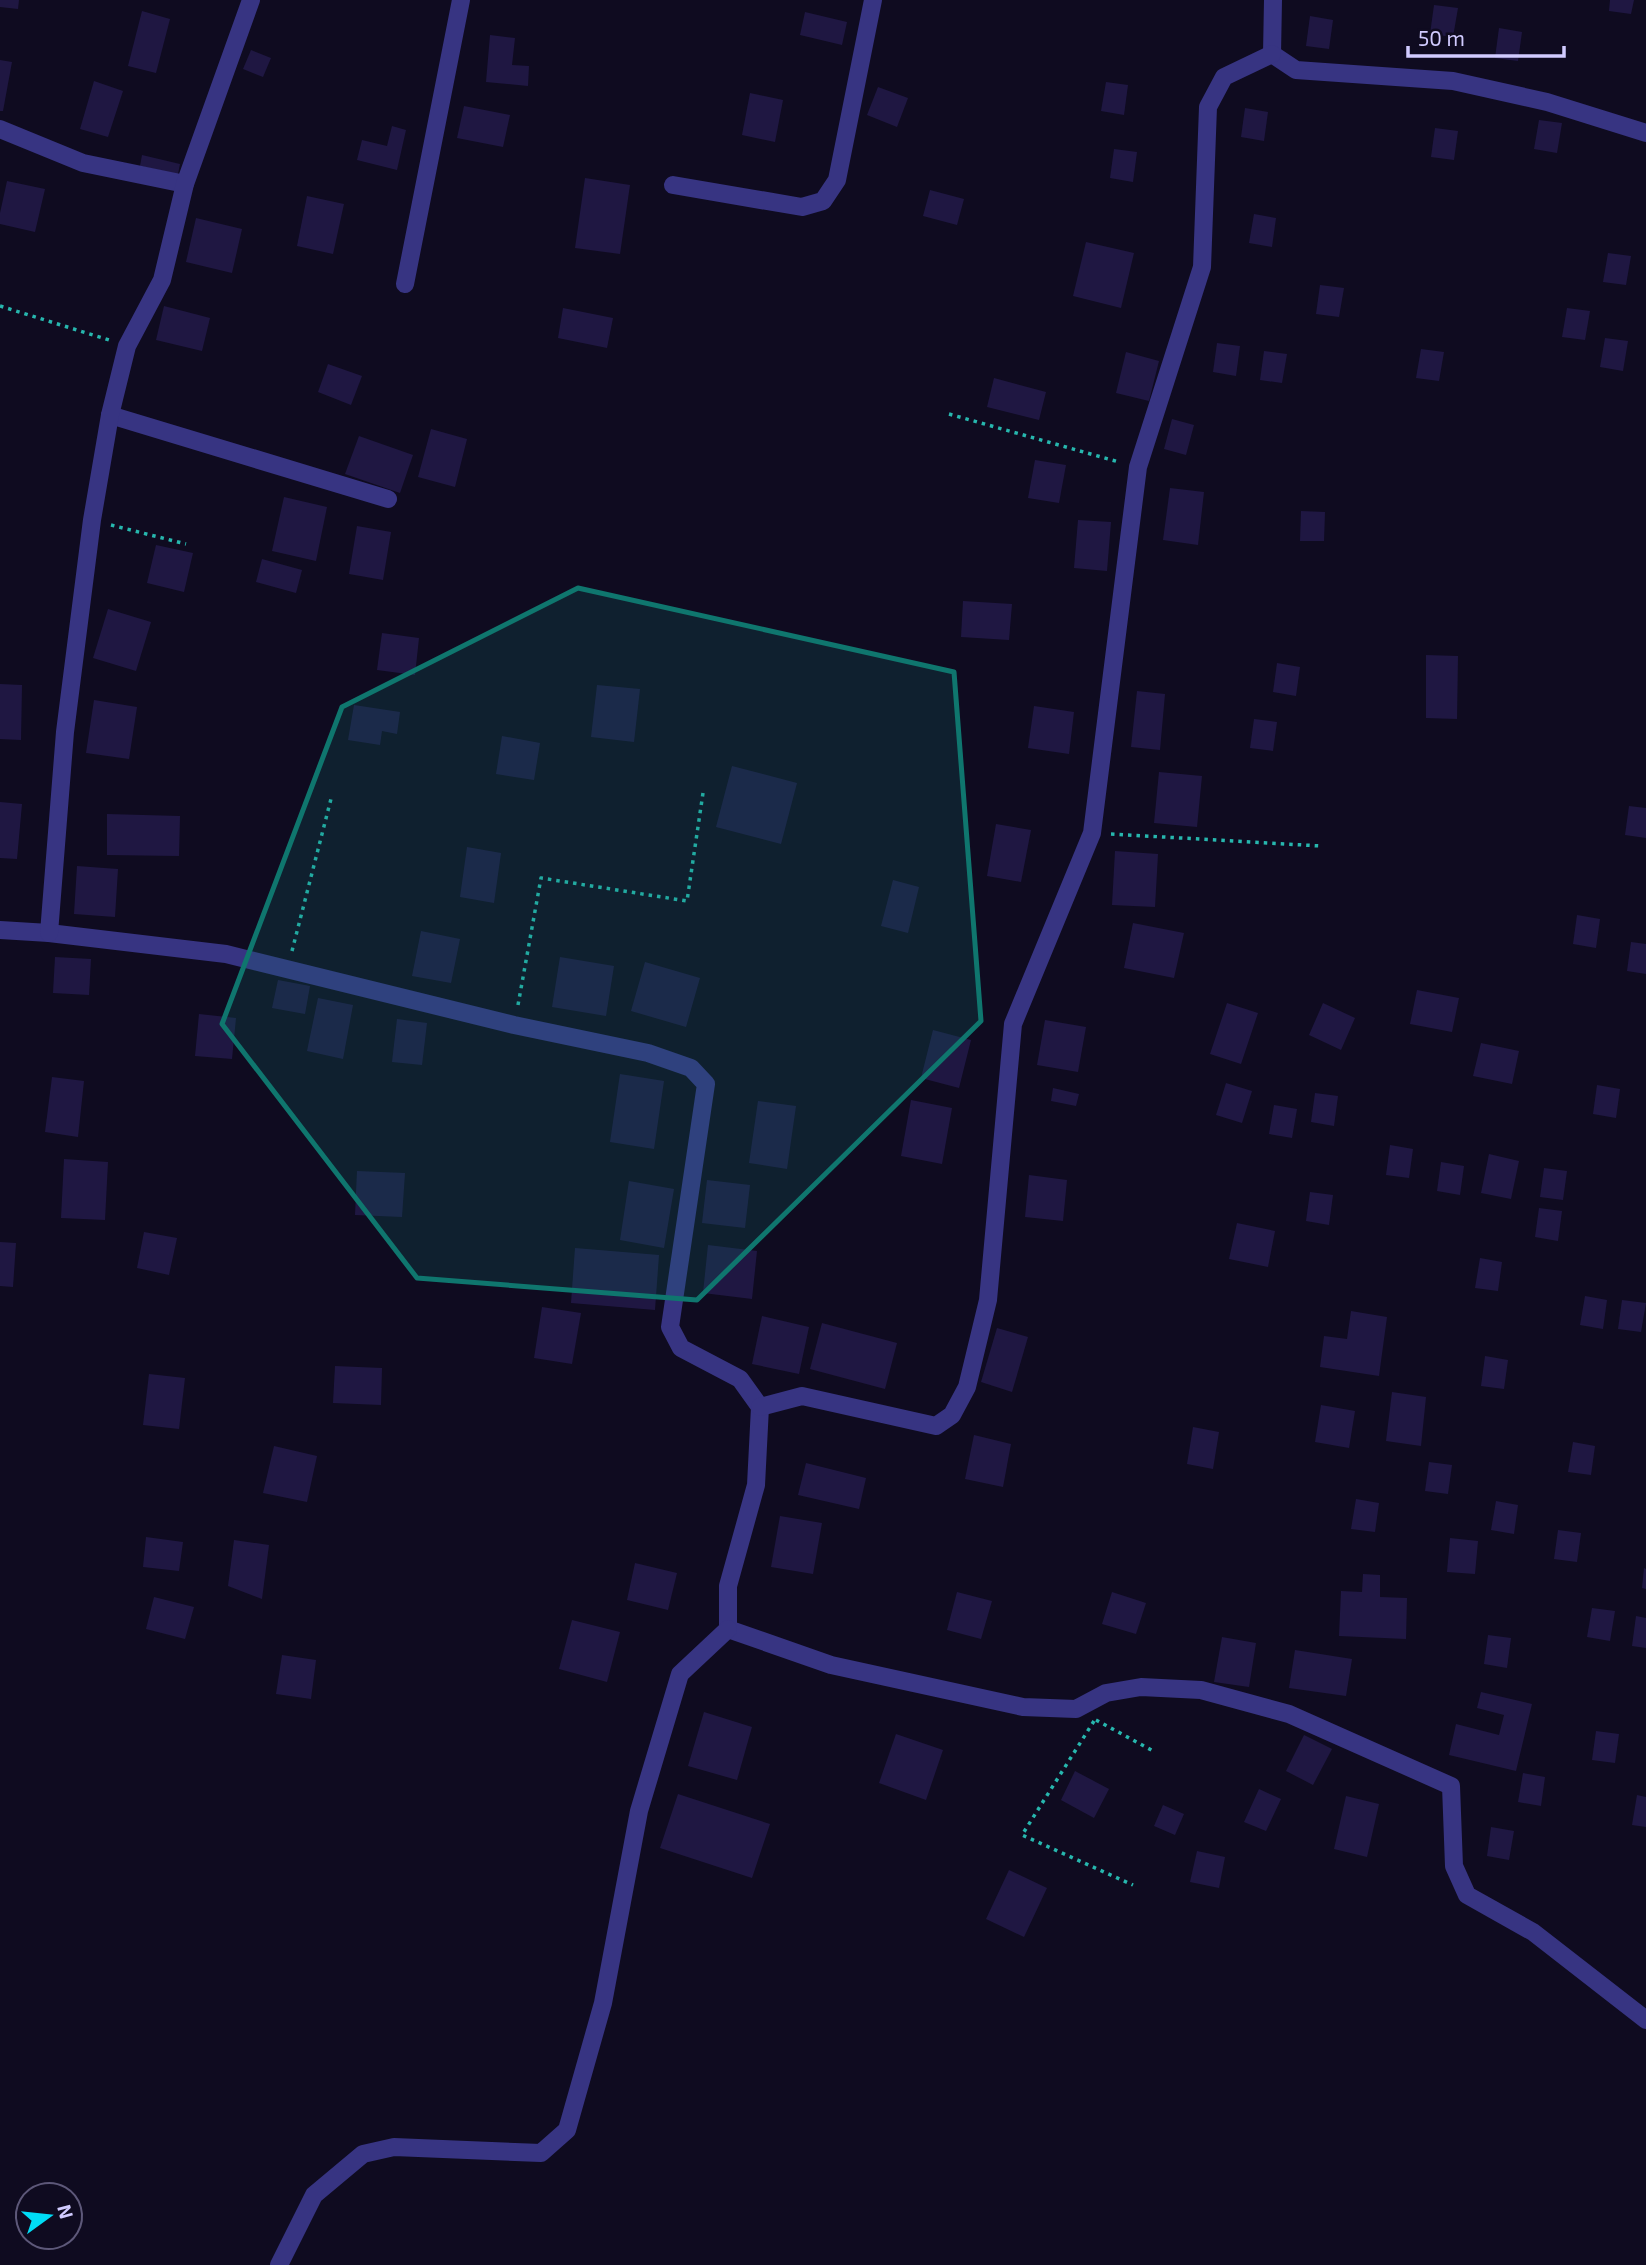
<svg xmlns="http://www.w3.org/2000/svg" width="1646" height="2265" viewBox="0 0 1646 2265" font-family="'Exo 2',sans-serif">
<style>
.building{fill:#1f1742}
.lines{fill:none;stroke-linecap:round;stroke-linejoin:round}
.path{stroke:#27b7ae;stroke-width:3.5;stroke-dasharray:3.5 5;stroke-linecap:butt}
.minor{stroke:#373482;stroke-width:18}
.marked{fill:#0f766e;fill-opacity:0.2;stroke:#0f766e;stroke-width:5;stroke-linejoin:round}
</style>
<rect width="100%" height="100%" fill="#0f0b20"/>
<g class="building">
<path d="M0 0H19L18 9 0 7Z"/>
<path d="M1610 0H1634L1631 14 1609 11Z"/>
<path d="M1434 5 1458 8 1453 37 1430 34Z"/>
<path d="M142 11 170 19 156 73 128 66Z"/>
<path d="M805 12 847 22 842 45 800 35Z"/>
<path d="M1310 16 1333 20 1329 49 1306 46Z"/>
<path d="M1499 28 1522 32 1518 61 1495 58Z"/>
<path d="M490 35 515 38 512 65 529 66 528 86 486 82Z"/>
<path d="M251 50 271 58 263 77 243 69Z"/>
<path d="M0 60 12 62 3 111H0Z"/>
<path d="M94 81 123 91 108 137 80 129Z"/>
<path d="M1106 82 1128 85 1124 115 1101 111Z"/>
<path d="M878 87 908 98 897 127 867 115Z"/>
<path d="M750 93 783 100 775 142 742 135Z"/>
<path d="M464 106 510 115 503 147 457 138Z"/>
<path d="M1245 108 1268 112 1264 141 1241 137Z"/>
<path d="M1539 120 1562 123 1557 153 1534 149Z"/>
<path d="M392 126 406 130 397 170 357 160 362 140 387 146Z"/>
<path d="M1435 128 1458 131 1454 160 1431 157Z"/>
<path d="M1114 149 1137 152 1133 182 1110 178Z"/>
<path d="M142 155 180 164 178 174 140 166Z"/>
<path d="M585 178 630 185 620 254 575 248Z"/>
<path d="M7 181 45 189 35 232 0 224V213Z"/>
<path d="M930 190 964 199 957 225 923 216Z"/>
<path d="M307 196 344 204 333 254 297 246Z"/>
<path d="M1254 214 1276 218 1272 247 1249 243Z"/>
<path d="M196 218 242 229 232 273 186 262Z"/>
<path d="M1086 242 1134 253 1121 308 1073 296Z"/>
<path d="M1608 253 1631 256 1626 285 1603 282Z"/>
<path d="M1320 285 1344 288 1339 317 1316 314Z"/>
<path d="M164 306 210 318 202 351 156 340Z"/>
<path d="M563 308 613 318 607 348 558 338Z"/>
<path d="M1567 308 1590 311 1585 340 1562 337Z"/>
<path d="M1605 338 1628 341 1623 371 1600 367Z"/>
<path d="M1217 343 1240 346 1236 376 1213 372Z"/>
<path d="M1421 349 1444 352 1439 381 1416 378Z"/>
<path d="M1264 351 1287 354 1282 383 1260 380Z"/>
<path d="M1126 352 1159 361 1149 401 1116 393Z"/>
<path d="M328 364 362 376 351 405 318 392Z"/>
<path d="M994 378 1046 392 1039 420 987 407Z"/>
<path d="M1172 419 1194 425 1186 455 1164 449Z"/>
<path d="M431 429 467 439 455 487 418 477Z"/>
<path d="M359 436 413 455 400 493 345 474Z"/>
<path d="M1035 460 1066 465 1059 503 1028 498Z"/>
<path d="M1170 488 1204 492 1198 545 1163 540Z"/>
<path d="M284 497 327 507 316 561 272 551Z"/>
<path d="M1301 511 1325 512 1324 541H1300Z"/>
<path d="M1078 520 1111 522 1107 571 1074 568Z"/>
<path d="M357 526 391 532 383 580 349 574Z"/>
<path d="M156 545 193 553 184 592 147 583Z"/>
<path d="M262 559 302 570 296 593 256 582Z"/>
<path d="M963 601 1012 604 1009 640 961 637Z"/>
<path d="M108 609 151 622 136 671 93 658Z"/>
<path d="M382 633 419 638 415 675 377 670Z"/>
<path d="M1426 655 1458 656 1457 719 1426 718Z"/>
<path d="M1277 663 1300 667 1296 696 1273 692Z"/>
<path d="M0 684 22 685 21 740 0 739Z"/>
<path d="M597 685 640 689 634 742 591 737Z"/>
<path d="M1137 691 1165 694 1160 750 1131 747Z"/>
<path d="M94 700 137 707 129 759 86 753Z"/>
<path d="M354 705 400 712 397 734 382 731 380 745 348 740Z"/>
<path d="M1034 706 1074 712 1069 754 1028 748Z"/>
<path d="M1254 719 1277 722 1273 751 1250 748Z"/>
<path d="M502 736 540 743 534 780 496 774Z"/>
<path d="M732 766 797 783 781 844 716 827Z"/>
<path d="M1159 772 1202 776 1197 827 1154 823Z"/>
<path d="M0 802 22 804 17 859 0 858Z"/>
<path d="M1629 806 1646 808V838L1625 835Z"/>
<path d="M107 814 180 816 179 856 107 855Z"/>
<path d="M996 824 1031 830 1021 882 987 876Z"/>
<path d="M467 847 501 853 494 903 460 897Z"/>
<path d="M1115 851 1158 854 1155 907 1112 905Z"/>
<path d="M77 866 118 869 115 917 74 914Z"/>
<path d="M893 880 919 887 908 933 881 926Z"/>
<path d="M1577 915 1600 919 1596 948 1573 944Z"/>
<path d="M1133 923 1184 933 1174 978 1124 968Z"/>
<path d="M421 931 460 939 451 983 412 976Z"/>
<path d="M1631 942 1646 944V974L1627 971Z"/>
<path d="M55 957 91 959 89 995 53 993Z"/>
<path d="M560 957 614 966 606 1016 552 1007Z"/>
<path d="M645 962 700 978 686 1027 631 1011Z"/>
<path d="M278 980 310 986 305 1014 272 1008Z"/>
<path d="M1417 990 1459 998 1452 1032 1410 1024Z"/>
<path d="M318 998 353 1005 343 1059 307 1051Z"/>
<path d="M1227 1003 1258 1013 1241 1064 1210 1054Z"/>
<path d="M1323 1003 1355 1018 1341 1050 1309 1035Z"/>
<path d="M199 1014 236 1018 232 1059 195 1056Z"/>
<path d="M397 1019 427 1023 422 1065 392 1062Z"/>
<path d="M1045 1020 1086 1027 1078 1072 1037 1065Z"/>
<path d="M933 1030 971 1040 959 1088 921 1078Z"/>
<path d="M1481 1043 1519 1051 1512 1084 1473 1076Z"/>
<path d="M620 1074 664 1081 654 1149 610 1142Z"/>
<path d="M52 1077 84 1081 78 1137 45 1132Z"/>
<path d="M1226 1083 1252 1091 1242 1123 1216 1115Z"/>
<path d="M1597 1085 1620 1089 1616 1118 1593 1114Z"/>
<path d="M1053 1088 1079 1094 1076 1106 1051 1101Z"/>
<path d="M1315 1093 1338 1096 1334 1126 1311 1122Z"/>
<path d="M911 1100 952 1108 942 1164 901 1156Z"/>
<path d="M758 1101 796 1106 787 1169 749 1163Z"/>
<path d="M1274 1105 1297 1109 1292 1138 1269 1134Z"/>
<path d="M1390 1145 1413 1149 1409 1178 1386 1175Z"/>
<path d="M1489 1154 1519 1161 1511 1199 1481 1193Z"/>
<path d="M64 1159 108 1162 105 1220 61 1218Z"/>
<path d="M1441 1162 1464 1166 1460 1195 1437 1191Z"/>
<path d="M1544 1168 1567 1171 1563 1200 1540 1197Z"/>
<path d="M357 1171 405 1173 402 1217 355 1215Z"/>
<path d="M1029 1175 1067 1180 1063 1221 1025 1217Z"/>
<path d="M707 1180 750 1185 745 1228 702 1223Z"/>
<path d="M629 1181 674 1189 664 1248 620 1240Z"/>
<path d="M1310 1192 1333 1195 1329 1225 1306 1221Z"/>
<path d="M1539 1208 1562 1211 1558 1241 1535 1237Z"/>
<path d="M1237 1223 1275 1231 1268 1267 1229 1259Z"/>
<path d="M144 1232 177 1238 169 1275 137 1268Z"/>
<path d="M0 1242 16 1243 13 1287 0 1286Z"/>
<path d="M708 1245 757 1251 752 1299 703 1293Z"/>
<path d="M575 1248 659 1255 655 1310 571 1303Z"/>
<path d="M1480 1258 1502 1262 1498 1291 1475 1288Z"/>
<path d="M1585 1296 1607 1300 1603 1329 1580 1325Z"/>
<path d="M1622 1300 1646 1303 1641 1332 1618 1329Z"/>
<path d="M542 1307 581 1313 572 1364 534 1358Z"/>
<path d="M1351 1311 1387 1317 1379 1376 1320 1367 1324 1336 1347 1339Z"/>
<path d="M762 1316 809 1327 799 1374 752 1364Z"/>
<path d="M822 1323 897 1343 885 1389 810 1369Z"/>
<path d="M997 1328 1028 1337 1012 1392 981 1382Z"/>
<path d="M1485 1356 1508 1360 1504 1389 1481 1386Z"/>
<path d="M335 1366 382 1368 381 1405 333 1403Z"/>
<path d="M149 1374 185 1378 179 1429 143 1425Z"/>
<path d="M1392 1392 1426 1397 1421 1446 1386 1441Z"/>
<path d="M1321 1405 1355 1411 1349 1448 1315 1442Z"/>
<path d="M1193 1427 1219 1432 1213 1469 1187 1464Z"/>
<path d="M974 1435 1011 1444 1003 1487 965 1479Z"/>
<path d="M1573 1442 1595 1446 1591 1475 1568 1472Z"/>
<path d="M274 1446 317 1456 307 1502 263 1493Z"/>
<path d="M1429 1462 1452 1465 1448 1494 1425 1491Z"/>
<path d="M806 1463 866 1478 859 1509 798 1495Z"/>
<path d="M1356 1499 1379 1503 1375 1532 1351 1529Z"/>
<path d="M1496 1501 1518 1505 1514 1534 1491 1530Z"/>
<path d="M780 1516 822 1523 813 1574 771 1567Z"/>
<path d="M1558 1530 1581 1533 1577 1562 1554 1559Z"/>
<path d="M146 1537 183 1542 179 1571 143 1567Z"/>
<path d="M1450 1538 1478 1541 1475 1574 1447 1572Z"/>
<path d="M234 1540 269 1545 262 1599 228 1586Z"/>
<path d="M635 1563 677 1573 668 1610 627 1600Z"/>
<path d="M1644 1568 1646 1569V1589L1642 1588Z"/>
<path d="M1363 1574 1380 1575V1597L1407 1598 1406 1639 1339 1636 1341 1591 1362 1592Z"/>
<path d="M957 1592 992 1601 981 1639 947 1630Z"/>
<path d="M1112 1592 1146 1603 1136 1634 1102 1624Z"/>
<path d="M154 1597 194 1607 185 1639 146 1629Z"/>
<path d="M1592 1608 1615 1611 1610 1641 1587 1637Z"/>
<path d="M1636 1616 1646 1618V1648L1632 1646Z"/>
<path d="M572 1620 620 1632 607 1682 559 1669Z"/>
<path d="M1488 1635 1511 1638 1507 1668 1484 1664Z"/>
<path d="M1222 1637 1256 1643 1249 1687 1214 1682Z"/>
<path d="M1295 1650 1352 1659 1346 1696 1289 1688Z"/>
<path d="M282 1655 316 1660 311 1699 276 1694Z"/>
<path d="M1481 1692 1532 1704 1516 1771 1449 1755 1456 1724 1499 1735 1504 1715 1477 1708Z"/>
<path d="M704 1712 752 1727 737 1780 688 1766Z"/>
<path d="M1596 1731 1619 1734 1615 1763 1592 1760Z"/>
<path d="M896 1734 943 1750 926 1800 879 1783Z"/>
<path d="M1304 1735 1332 1749 1313 1785 1286 1771Z"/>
<path d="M1075 1771 1109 1789 1094 1818 1061 1800Z"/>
<path d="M1523 1773 1545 1777 1541 1806 1518 1802Z"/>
<path d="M1259 1789 1281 1799 1266 1831 1244 1822Z"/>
<path d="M678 1794 770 1824 752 1878 660 1848Z"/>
<path d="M1637 1795 1646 1797V1827L1632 1825Z"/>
<path d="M1346 1796 1379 1804 1367 1857 1334 1849Z"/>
<path d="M1163 1805 1184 1814 1175 1835 1154 1826Z"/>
<path d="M1491 1827 1514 1831 1509 1860 1487 1856Z"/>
<path d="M1197 1851 1225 1857 1219 1888 1190 1882Z"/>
<path d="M1009 1870 1047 1888 1024 1937 986 1919Z"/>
</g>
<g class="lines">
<g class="path">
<path d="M0 306 109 340"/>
<path d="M949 414 1119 462"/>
<path d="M111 525 186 544"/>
<path d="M1111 834 1321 846"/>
<path d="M292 951 332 795"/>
<path d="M518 1005 541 878 687 901 703 793"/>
<path d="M1096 1720 1155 1752"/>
<path d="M1094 1721 1022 1835 1133 1885"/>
</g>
<g class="minor">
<path d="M1273 0 1272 54 1296 70 1453 81 1547 102 1646 133"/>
<path d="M0 129 83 163 185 184"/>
<path d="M673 185 802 207 823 201 837 180 873 0"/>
<path d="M405 284 461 0"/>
<path d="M110 415 388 499"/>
<path d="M0 930 49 933 226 954 514 1025 648 1053 691 1068 706 1084 670 1327 681 1348 740 1379 760 1407 756 1485 728 1586V1629L831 1665 1023 1707 1076 1709 1106 1693 1141 1687 1201 1690 1289 1714 1451 1786 1454 1866 1467 1895 1533 1932 1646 2020"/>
<path d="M49 933 65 732 92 520 110 415 127 346 162 280 185 184 251 0"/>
<path d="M760 1407 802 1396 936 1426 952 1415 967 1387 988 1300 1013 1024 1092 833 1138 467 1202 267 1208 107 1224 77 1272 54"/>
<path d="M279 2265 314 2195 363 2154 394 2147 541 2153 567 2130 603 2003 639 1811 680 1674 728 1629"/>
</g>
</g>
<path class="marked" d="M578 588 954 672 981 1021 697 1300 417 1278 222 1024 342 707Z"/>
<g transform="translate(49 2216) rotate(75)"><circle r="33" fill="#0f0b20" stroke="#5d5879" stroke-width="2"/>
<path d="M0-5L12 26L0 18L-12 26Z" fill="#00ddf6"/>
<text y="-10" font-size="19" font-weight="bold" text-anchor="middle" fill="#d1cbff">N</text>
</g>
<path d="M1408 46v10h156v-10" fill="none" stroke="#d1cbff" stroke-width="3.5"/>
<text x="1418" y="46" font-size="21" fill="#d1cbff" stroke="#0f0b20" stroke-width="5" paint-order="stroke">50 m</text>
</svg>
